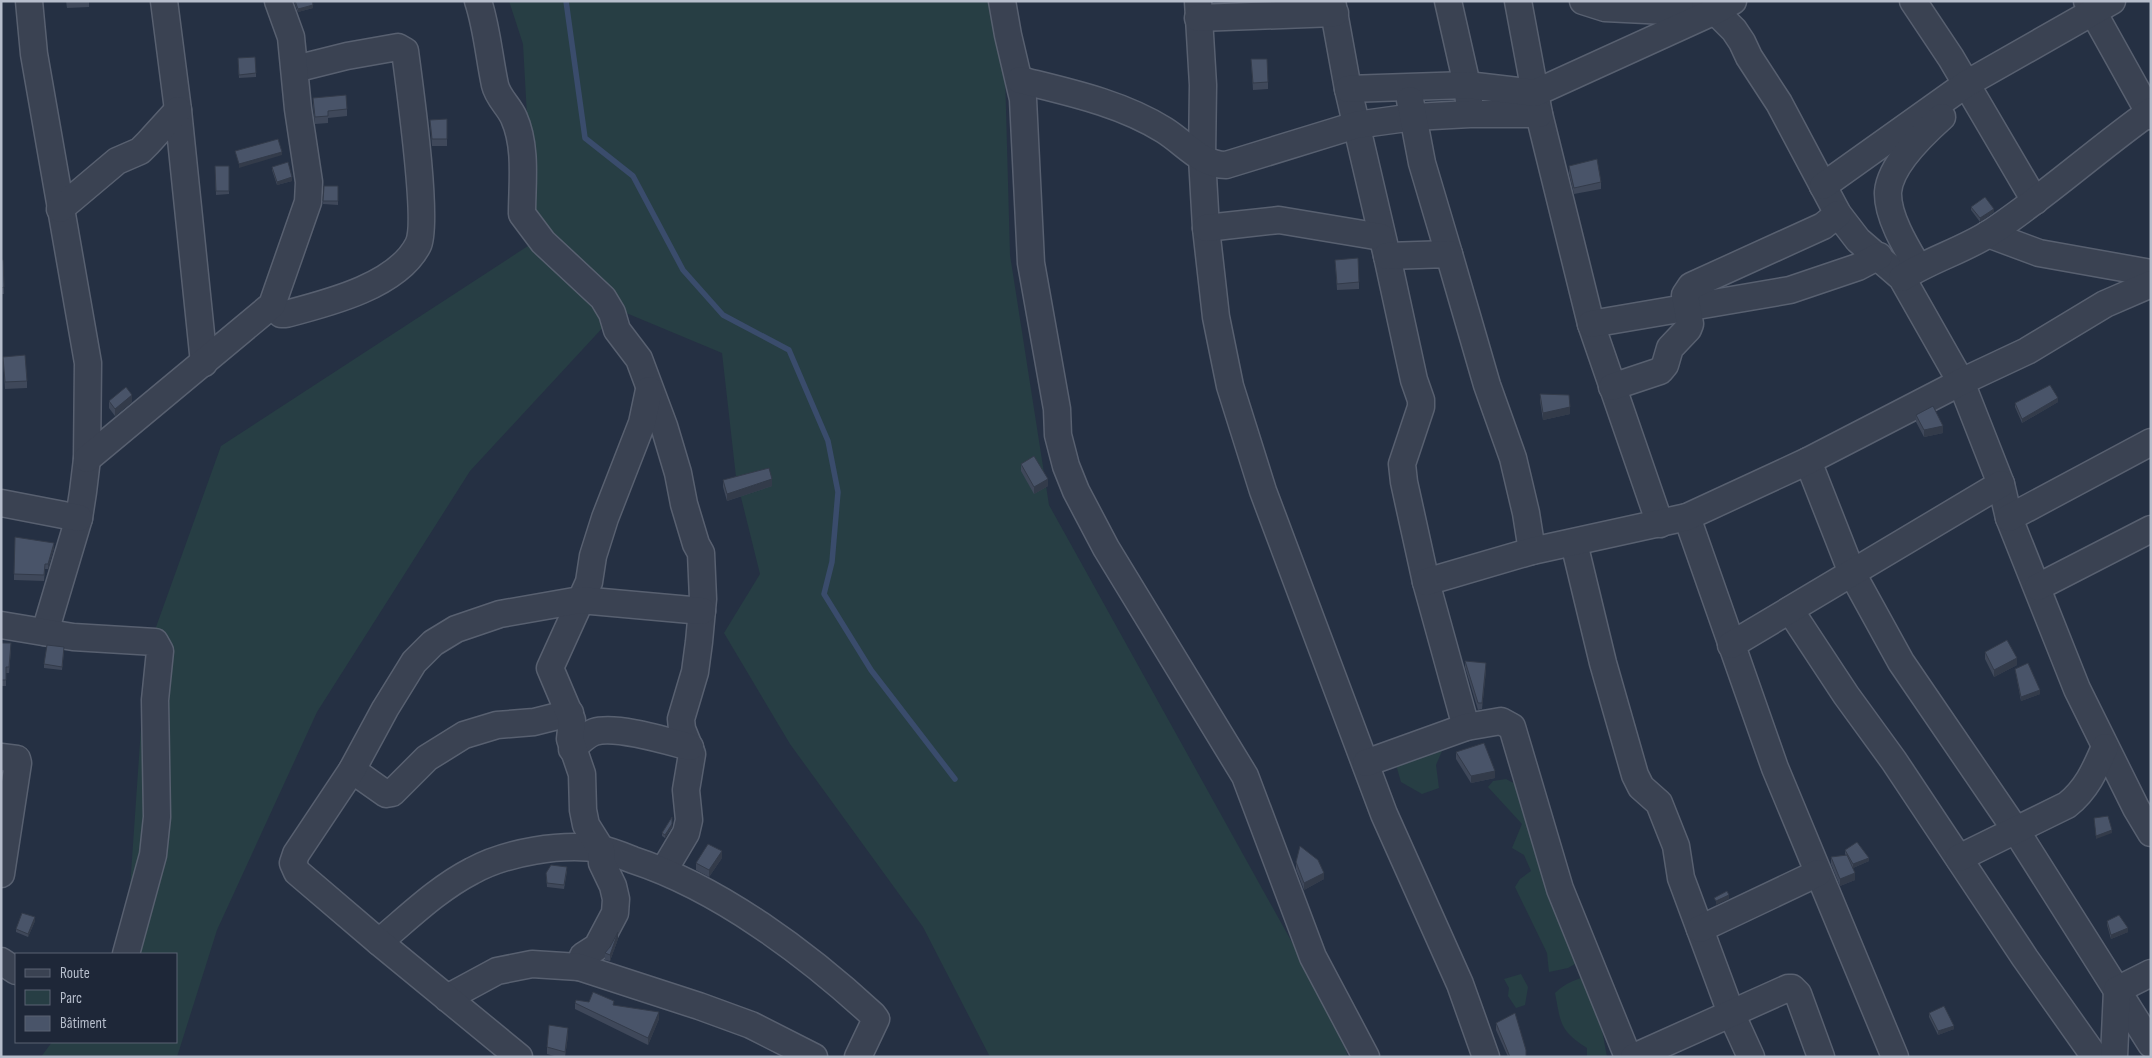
<svg xmlns="http://www.w3.org/2000/svg" width="2152" height="1058" viewBox="0 0 2152 1058" font-family="'Sofia Sans Condensed',sans-serif">
<style>
.green{fill:#273e44}
.lines{fill:none;stroke-linecap:round;stroke-linejoin:round}
.stream{stroke:#3a4c6c;stroke-width:5.5}
.minor-casing{stroke:#586070;stroke-width:29}
.minor{stroke:#3a4252;stroke-width:26}
.wall{fill:#3f485a}
.shaded-wall{fill:#333b4a}
.building{fill:#495469;stroke:#333b4a}
</style>
<rect width="100%" height="100%" fill="#253043"/>
<g class="green">
<path d="M509 1H1003L1010 255 1049 505 1339 1027 1348 1057H990L923 927 790 744 724 633 760 574 736 477 722 353 619 310 470 471 317 712 217 930 177 1057H41L52 1042H176V954H112L127 932 146 655 221 446 534 242 523 44Z"/>
<path d="M1445 744 1436 765 1439 788 1422 794 1401 782 1395 761Z"/>
<path d="M1506 779 1523 788 1582 960 1568 968 1549 972 1547 953 1515 887 1520 879 1531 871 1524 855 1512 848 1522 824 1488 787 1493 781Z"/>
<path d="M1521 974 1528 987 1525 1005 1516 1008 1508 996 1509 988 1504 979Z"/>
<path d="M1592 975 1607 1057H1587V1048C1559 1030 1561 1023 1555 993 1565 983 1578 978 1592 975Z"/>
</g>
<g class="lines">
<path class="stream" d="M566 1 585 138 633 176 683 270 723 315 789 350 828 441 838 492 832 562 824 594 871 670 955 779"/>
<defs>
<g id="minor">
<path d="M29 1 34 54 88 363 87 459 83 492 79 518 45 632"/>
<path d="M164 1 178 110 204 363"/>
<path d="M478 1C487 28 489 57 495 85 498 98 509 106 514 118 527 147 522 184 522 214L543 242 603 298 612 313 617 330 639 359 664 426 678 473 684 504 696 544 701 553 703 599 699 642 695 672 681 719 682 729 692 754 686 790 689 820 686 833 664 870"/>
<path d="M1002 1 1008 35 1023 99 1031 263 1057 409 1058 435 1066 466 1076 491 1106 548 1245 776 1313 957 1366 1057"/>
<path d="M1198 1 1203 85 1202 158 1206 228 1216 317 1230 386 1263 491 1384 814 1460 984 1486 1057"/>
<path d="M1332 1 1348 89 1387 256 1414 380 1421 400V407L1402 464 1404 482 1426 582 1466 727"/>
<path d="M1448 1 1467 85 1469 101"/>
<path d="M1518 1 1539 114 1591 324 1660 524"/>
<path d="M1583 1 1605 8 1666 11 1683 7 1691 1"/>
<path d="M1705 1 1734 30 1742 42 1749 57 1779 103 1838 214 1858 240 1902 278 1961 382 2001 484 2009 518 2077 689 2136 808 2151 833"/>
<path d="M1913 1 1951 58 2035 201"/>
<path d="M2087 1 2151 116"/>
<path d="M1198 18 1335 13"/>
<path d="M1020 80C1068 92 1121 103 1164 130 1185 143 1201 165 1226 165L1356 125 1414 117 1470 114H1539"/>
<path d="M1348 89 1467 85 1535 93 1715 11 1733 1"/>
<path d="M1410 100 1422 163 1449 254"/>
<path d="M1823 186 1966 84 2112 1"/>
<path d="M60 209 117 161 140 151 148 143 178 110"/>
<path d="M1206 228 1279 220 1381 237"/>
<path d="M1988 234 2039 253 2151 273"/>
<path d="M1387 256 1449 254 1487 385 1513 458 1526 513 1532 551"/>
<path d="M1918 267C1906 247 1887 216 1888 192 1890 165 1923 134 1942 117"/>
<path d="M1902 278C1929 260 1962 251 1990 233 2046 196 2096 150 2151 111"/>
<path d="M272 305 281 314H286C328 303 397 286 418 245 429 224 409 82 405 51L398 47 347 56 295 69"/>
<path d="M1591 324 1790 290 1858 267 1879 256"/>
<path d="M1612 387 1660 371 1665 365 1670 348 1688 329 1690 324 1685 295 1691 286 1823 226 1838 214"/>
<path d="M87 459 272 305 308 202 309 182 298 109 291 37 278 1"/>
<path d="M1808 461 1852 573 1901 662 2015 829 2151 1044"/>
<path d="M1 503 79 518"/>
<path d="M1687 517 1775 768 1895 1057"/>
<path d="M2009 518 2151 442"/>
<path d="M1574 543 1603 663 1635 775 1641 787 1659 803 1676 846 1681 878 1731 1013 1751 1057"/>
<path d="M1426 582 1532 551 1687 517 1808 461 1961 382 2027 351 2105 304 2151 284"/>
<path d="M2038 587 2151 529"/>
<path d="M1790 610 1846 695 1894 761 2025 958 2095 1057"/>
<path d="M1 625 73 637 155 642 160 651 155 700 157 817 153 855 126 954"/>
<path d="M1731 645 2001 484"/>
<path d="M572 749C578 743 586 735 594 732 616 725 667 741 690 747"/>
<path d="M1 757 17 759 18 763 1 874"/>
<path d="M1366 763 1466 727 1501 721 1512 727 1560 889 1628 1057"/>
<path d="M352 770 386 794 392 793 427 758 464 735 497 725 534 722 570 713"/>
<path d="M1959 858 2067 805C2087 789 2095 770 2105 747"/>
<path d="M1700 929 1818 873"/>
<path d="M379 942C408 918 437 889 472 871 507 852 561 843 601 849 611 851 623 856 633 860 719 888 807 954 873 1015L876 1019 858 1057"/>
<path d="M1 961 16 971"/>
<path d="M579 967 583 956 597 947 615 913 616 899 613 886 602 863 601 849 586 825 583 810 582 774 570 739 572 720 550 668 589 582 593 556 605 518 642 423 649 390"/>
<path d="M447 998 497 971 532 964 579 967 699 1006 751 1025 814 1057"/>
<path d="M519 1057 379 942 297 872 293 863 296 854 352 770 385 709 414 662 433 643 456 629 500 614 580 600 702 611"/>
<path d="M1634 1057 1788 988H1792L1798 994 1821 1057"/>
<path d="M2114 1057 2117 990 2151 973"/>
</g>
</defs>
<use href="#minor" class="minor-casing"/>
<use href="#minor" class="minor"/>
</g>
<g class="wall">
<path d="M66 1H89V7L67 8Z"/>
<path d="M294 1H312L313 8 298 12Z"/>
<path d="M1251 59 1268 82V89L1253 90Z"/>
<path d="M238 62 256 73V77L239 78Z"/>
<path d="M313 98 347 109V116L328 118V123L315 124 313 105Z"/>
<path d="M447 119V146H432L430 120Z"/>
<path d="M215 166H229V194L216 195Z"/>
<path d="M1569 166 1601 182V189L1574 194 1569 173Z"/>
<path d="M272 167 292 181 277 185 272 170Z"/>
<path d="M324 186H338V205L323 204Z"/>
<path d="M1971 207 1994 212 1980 222 1971 210Z"/>
<path d="M1 260H3L4 294H1Z"/>
<path d="M1335 260 1359 282V289L1337 290Z"/>
<path d="M3 357 27 381V388L5 389Z"/>
<path d="M1540 394 1570 414 1543 420 1540 401Z"/>
<path d="M109 401 132 402 115 416 109 408Z"/>
<path d="M2058 402 2022 423 2015 407V403Z"/>
<path d="M1916 415 1943 433 1924 437 1916 422Z"/>
<path d="M1021 464 1048 486 1034 494 1021 471Z"/>
<path d="M723 480 772 486 727 501 723 487Z"/>
<path d="M54 548 48 569H45L44 581 14 580V574Z"/>
<path d="M1 643 11 649 9 673H6V686H1Z"/>
<path d="M64 651 62 670 44 668V664Z"/>
<path d="M1985 652 2017 665 1994 677 1985 659Z"/>
<path d="M1465 661 1486 670 1482 709 1478 710 1465 667Z"/>
<path d="M2015 669 2040 694 2021 701Z"/>
<path d="M1456 752 1495 778 1471 783 1456 759Z"/>
<path d="M672 817V827L665 838 662 836V833Z"/>
<path d="M1845 850 1869 861 1853 868 1851 865 1855 880 1840 886 1831 864V857L1846 856 1845 854Z"/>
<path d="M722 858 709 877 696 870V863Z"/>
<path d="M1296 862 1324 879 1304 890 1296 869Z"/>
<path d="M567 871 564 889 547 887 546 873Z"/>
<path d="M35 921 28 937 16 932V929Z"/>
<path d="M2107 921 2128 932 2111 939 2107 925Z"/>
<path d="M618 939 610 961 605 960V953Z"/>
<path d="M575 1003 614 1005 659 1019 648 1045 575 1009Z"/>
<path d="M1929 1013 1954 1029 1938 1035 1929 1017Z"/>
<path d="M1496 1023 1526 1057H1508L1496 1030Z"/>
<path d="M568 1035 565 1057H558L547 1054V1047Z"/>
</g>
<g class="shaded-wall">
<path d="M313 5V8L298 12V9Z"/>
<path d="M282 152V155L239 168V164Z"/>
<path d="M292 177V181L277 185V182Z"/>
<path d="M1994 209V212L1980 222V218Z"/>
<path d="M132 395V402L115 416V409Z"/>
<path d="M2058 398V402L2022 423V419Z"/>
<path d="M1570 407V414L1543 420V413Z"/>
<path d="M1943 426V433L1924 437V430Z"/>
<path d="M772 479V486L727 501V494Z"/>
<path d="M1048 479V486L1034 494V487Z"/>
<path d="M54 543V548L48 569V564Z"/>
<path d="M2017 658V665L1994 677V670Z"/>
<path d="M1486 663V670L1482 709V703Z"/>
<path d="M2040 690V694L2021 701V697Z"/>
<path d="M1495 771V778L1471 783V776Z"/>
<path d="M672 824V827L665 838V835Z"/>
<path d="M2112 830V833L2096 839V836Z"/>
<path d="M722 851V858L709 877V870Z"/>
<path d="M1869 858V861L1853 868V864Z"/>
<path d="M1324 873V879L1304 890V883Z"/>
<path d="M1855 873V880L1840 886V879Z"/>
<path d="M1729 895V899L1716 905V901Z"/>
<path d="M35 917V921L28 937V934Z"/>
<path d="M2128 928V932L2111 939V935Z"/>
<path d="M618 932V939L610 961V955Z"/>
<path d="M659 1012V1019L648 1045V1038Z"/>
<path d="M1954 1026V1029L1938 1035V1031Z"/>
<path d="M568 1028V1035L565 1057V1052Z"/>
</g>
<g class="building">
<path d="M295 1H312L313 5 298 9Z"/>
<path d="M255 57 256 73 239 75 238 58Z"/>
<path d="M1251 59H1267L1268 82 1253 83Z"/>
<path d="M346 95 347 109 328 111V116L315 117 313 98Z"/>
<path d="M447 119V139H432L430 120Z"/>
<path d="M278 139 282 152 239 164 235 151Z"/>
<path d="M1597 159 1601 182 1574 188 1569 166Z"/>
<path d="M288 162 292 177 277 182 272 167Z"/>
<path d="M215 166H229V191H216Z"/>
<path d="M324 186H338V201H323Z"/>
<path d="M1985 197 1994 209 1980 218 1971 207Z"/>
<path d="M1358 258 1359 282 1337 284 1335 260Z"/>
<path d="M1 260H3L4 287 1 288Z"/>
<path d="M25 355 27 381 5 382 3 357Z"/>
<path d="M2050 385 2058 398 2022 419 2015 403Z"/>
<path d="M126 387 132 395 115 409 109 401Z"/>
<path d="M1540 394 1569 395 1570 407 1543 413Z"/>
<path d="M1933 406 1943 426 1924 430 1916 415Z"/>
<path d="M1034 456 1048 479 1034 487 1021 464Z"/>
<path d="M769 468 772 479 727 494 723 480Z"/>
<path d="M15 537 54 543 48 564H45L44 575 14 574Z"/>
<path d="M2007 640 2017 658 1994 670 1985 652Z"/>
<path d="M1 643H11L9 667H6V680H1Z"/>
<path d="M47 645 64 647 62 667 44 664Z"/>
<path d="M1465 661 1486 663 1482 703H1478Z"/>
<path d="M2028 663 2040 690 2021 697 2015 669Z"/>
<path d="M1484 743 1495 771 1471 776 1456 752Z"/>
<path d="M2108 816 2112 830 2096 836 2094 818Z"/>
<path d="M672 817V824L665 835 662 833Z"/>
<path d="M1857 842 1869 858 1853 864 1845 850Z"/>
<path d="M708 844 722 851 709 870 696 863Z"/>
<path d="M1300 846 1318 860 1324 873 1304 883 1296 862Z"/>
<path d="M1847 855 1855 873 1840 879 1831 857Z"/>
<path d="M551 865 567 867 564 885 547 883 546 873Z"/>
<path d="M1727 891 1729 895 1716 901 1714 898Z"/>
<path d="M22 913 35 917 28 934 16 929Z"/>
<path d="M2119 915 2128 928 2111 935 2107 921Z"/>
<path d="M618 932 610 955 605 953 610 947Z"/>
<path d="M593 992 614 1001 613 1005 659 1012 648 1038 575 1003 576 1000 589 1002Z"/>
<path d="M1944 1006 1954 1026 1938 1031 1929 1013Z"/>
<path d="M1515 1013 1526 1050V1057H1510L1496 1023Z"/>
<path d="M549 1025 568 1028 565 1052 547 1047Z"/>
</g>
<rect width="2152" height="1058" fill="none" stroke="#b7becc" stroke-width="5"/>
<rect x="15" y="953" width="162" height="90" fill="#1e2738" stroke="#5b6373"/>
<rect x="25" y="969" width="25" height="8" fill="#3a4252" stroke="#5b6373"/>
<text x="60" y="978" font-size="15" fill="#b7becc">Route</text>
<rect x="25" y="990" width="25" height="15" fill="#273e44" stroke="#5b6373"/>
<text x="60" y="1003" font-size="15" fill="#b7becc">Parc</text>
<rect x="25" y="1016" width="25" height="15" fill="#495469" stroke="#5b6373"/>
<text x="60" y="1028" font-size="15" fill="#b7becc">Bâtiment</text>
</svg>
